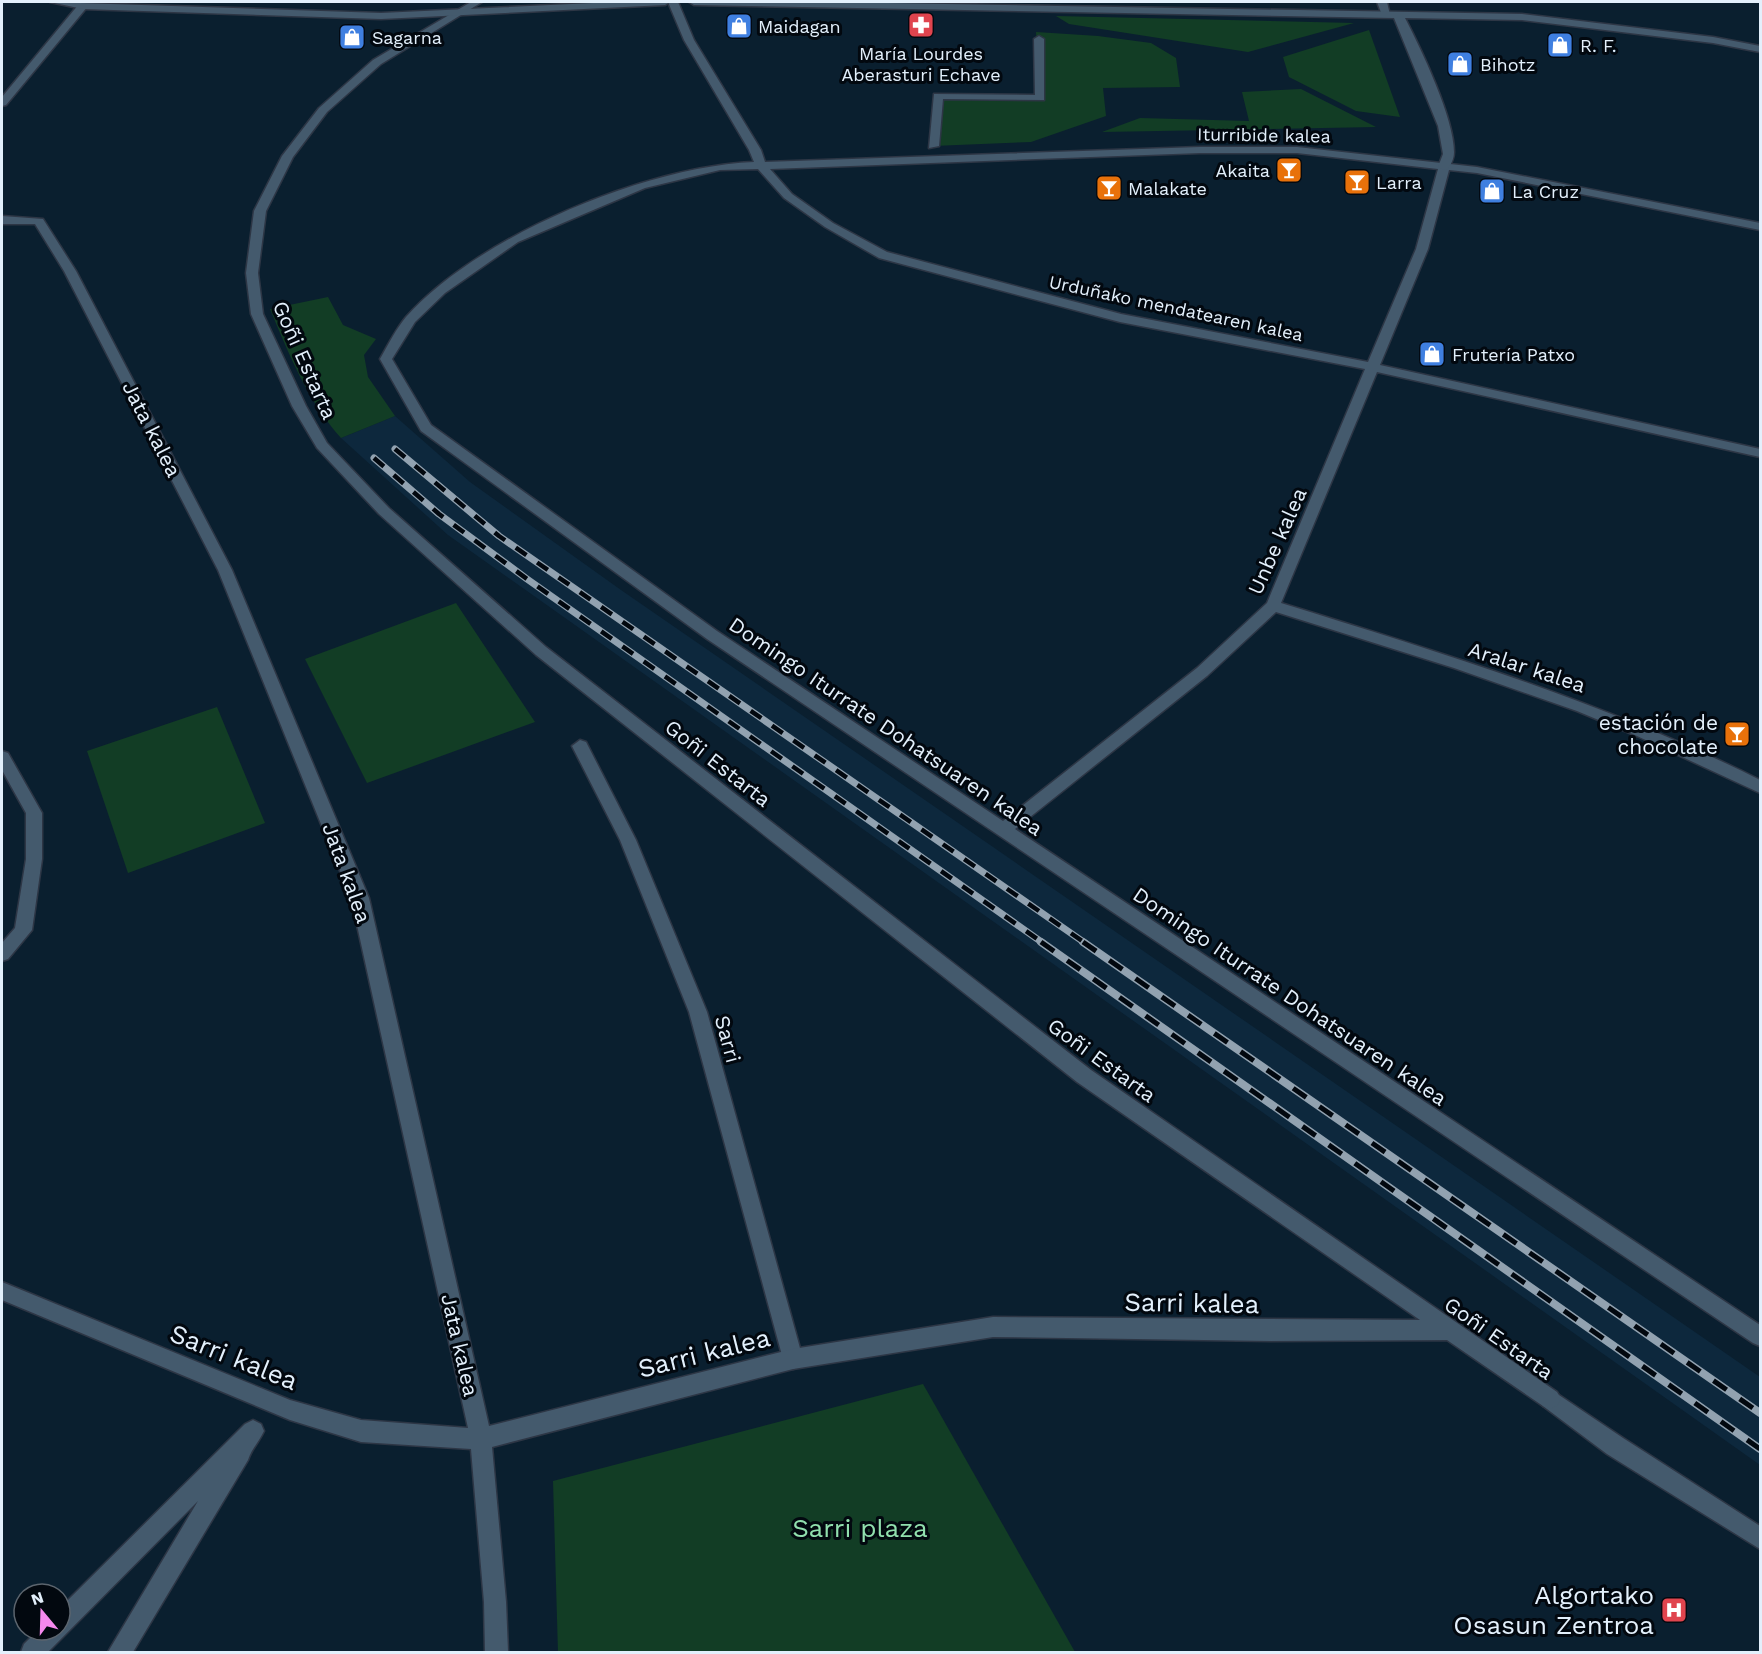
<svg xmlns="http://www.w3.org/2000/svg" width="1762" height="1654" viewBox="0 0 1762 1654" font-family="'Work Sans',sans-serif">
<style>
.built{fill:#0d283d}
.green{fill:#123d25}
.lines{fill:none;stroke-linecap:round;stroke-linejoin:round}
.pedestrian-casing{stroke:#2d3645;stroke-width:3}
.minor-casing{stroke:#2d3645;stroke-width:3}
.tertiary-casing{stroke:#2d3645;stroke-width:3}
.pedestrian{fill:#445a6d;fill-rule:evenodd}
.minor{fill:#445a6d;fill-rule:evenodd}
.tertiary{fill:#445a6d;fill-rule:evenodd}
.rail-far1-casing{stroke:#92a2b0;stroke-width:7}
.rail-casing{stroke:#92a2b0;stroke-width:8}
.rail-far1{stroke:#02080f;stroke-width:4.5;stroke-dasharray:13;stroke-linecap:butt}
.rail{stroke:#02080f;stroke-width:5;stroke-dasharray:16;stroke-linecap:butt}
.labels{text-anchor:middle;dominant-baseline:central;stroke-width:6;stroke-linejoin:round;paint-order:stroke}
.far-poi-label{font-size:18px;fill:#e3f0fc;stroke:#02080f;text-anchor:start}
.far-street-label{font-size:18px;fill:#e3f0fc;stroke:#02080f}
.street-label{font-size:21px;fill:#e3f0fc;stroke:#02080f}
.poi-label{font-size:21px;fill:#e3f0fc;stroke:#02080f;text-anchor:end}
.near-street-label{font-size:26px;fill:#e3f0fc;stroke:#02080f}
.near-park-label{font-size:26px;fill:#91e0ae;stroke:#02080f}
.near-poi-label{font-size:26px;fill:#e3f0fc;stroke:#02080f;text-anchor:end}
</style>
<rect width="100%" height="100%" fill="#0a1f2f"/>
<path class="built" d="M395 416 470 482 621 590 1760 1377V1465L448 535 341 438Z"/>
<g class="green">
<path d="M1056 16 1354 23 1248 52 1069 24Z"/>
<path d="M1369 30 1400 117 1356 111 1289 77 1283 57Z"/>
<path d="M1036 32 1098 36 1151 43 1176 58 1180 87 1103 88 1106 116 1031 142 933 146 938 96 1040 98Z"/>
<path d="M1301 89 1376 127 1102 132 1140 118 1249 121 1242 92Z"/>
<path d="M328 297 343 325 376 339 364 355 368 377 395 416 341 438C308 401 289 355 270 309Z"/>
<path d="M456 603 535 722 367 783 305 659Z"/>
<path d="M217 707 265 823 128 873 87 751Z"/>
<path d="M923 1384 1075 1652H558L553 1481Z"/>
</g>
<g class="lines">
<defs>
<g id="pedestrian">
<path d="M1039 36 1044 39V100L943 99 939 146 929 148 934 94 1035 95 1034 39Z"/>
<path d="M580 740 586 742 636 840 707 1012 803 1359 800 1366 793 1369 786 1366 783 1359 689 1012 620 840 572 746Z"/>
<path d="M1550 1389 1623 1438 1760 1526V1549L1607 1454 1543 1406 1539 1399 1543 1392Z"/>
<path d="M253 1420 261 1424 264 1431C259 1442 252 1448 248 1460L133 1652H108L198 1501 48 1652H21L24 1644 38 1630H60V1608L245 1424Z"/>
</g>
<g id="minor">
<path d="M471 2H482L381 64 327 112 293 157 266 211 258 273 263 314 306 406 327 443 389 508 546 647 1091 1070 1557 1392 1561 1399 1557 1406 1550 1409 1543 1406 1447 1340 1271 1341 993 1337 793 1369 492 1447 506 1602 508 1652H485L484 1602 471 1449 361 1442 290 1420 2 1300V1282L290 1400 361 1420 468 1428 351 898 218 570 64 271 35 224H2V216L43 219 76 271 232 570 369 898 489 1426 793 1349 993 1317 1420 1320 1077 1082 536 655 379 514 317 448 292 406 251 314 246 273 254 211 282 156 319 108 373 60Z"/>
<path d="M668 2H678L694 40 761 150 765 162 1200 147H1297L1477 167 1760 223V230L1477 173 1449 170 1428 249 1380 365 1760 449V457L1377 372 1281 603C1445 654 1607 703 1760 780V793L1637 736 1577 711 1454 668 1276 612 1207 676 1015 829 1760 1325V1346L1753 1343 707 639 421 431 380 359C388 345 396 329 406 317 478 236 647 166 754 162L749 150 684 40ZM1200 153H1297L1438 169 1416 249 1368 362 1121 314 887 252 833 223 792 194 770 169ZM758 169 784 198 825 227 879 258 1120 322 1365 369 1267 603 1197 668 1003 821 717 631 431 425 392 359 415 322 445 293 518 242 645 188 720 170Z"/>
<path d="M1377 2H1387L1390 15H1382Z"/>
<path d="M79 4 88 6 6 105 2 106V97Z"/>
<path d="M2 751 8 753 42 813V859L32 930 8 959 2 961V943L15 928 26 859V813L2 770Z"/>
</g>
<g id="tertiary">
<path d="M50 2 381 13 614 2H670L665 5 381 19 83 9Z"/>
<path d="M689 2H831L1522 14 1713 37 1760 46V52L1713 43 1522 20 1405 18C1421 49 1454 118 1454 152 1454 159 1451 164 1448 169L1444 170 1438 167 1443 154 1438 126 1394 18 694 5Z"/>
</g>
</defs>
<use href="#pedestrian" class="pedestrian-casing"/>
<use href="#minor" class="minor-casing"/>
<use href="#tertiary" class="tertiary-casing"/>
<use href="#pedestrian" class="pedestrian"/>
<use href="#minor" class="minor"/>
<use href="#tertiary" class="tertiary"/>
<defs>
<g id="rail-far1">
<path d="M395 449 499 536 1085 943"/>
<path d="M374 458 439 514 527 579 1043 943"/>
</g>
<g id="rail">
<path d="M1041 942 1760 1449"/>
<path d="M1083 942 1760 1413"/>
</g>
</defs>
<use href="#rail-far1" class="rail-far1-casing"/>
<use href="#rail" class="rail-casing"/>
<use href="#rail-far1" class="rail-far1"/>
<use href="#rail" class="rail"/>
</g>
<defs>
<symbol id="pharmacy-square" viewBox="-11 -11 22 22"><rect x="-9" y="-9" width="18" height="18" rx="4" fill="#e0444e" stroke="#02080f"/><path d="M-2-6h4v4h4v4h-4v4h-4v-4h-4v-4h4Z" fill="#fff"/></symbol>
<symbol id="shop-square" viewBox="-11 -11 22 22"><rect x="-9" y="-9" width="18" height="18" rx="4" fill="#3f7fe0" stroke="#02080f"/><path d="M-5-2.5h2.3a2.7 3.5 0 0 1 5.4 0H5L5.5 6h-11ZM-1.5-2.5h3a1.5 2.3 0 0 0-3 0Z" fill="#fff"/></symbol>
<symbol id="bar-square" viewBox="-11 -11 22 22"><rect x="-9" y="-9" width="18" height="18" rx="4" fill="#e8710a" stroke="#02080f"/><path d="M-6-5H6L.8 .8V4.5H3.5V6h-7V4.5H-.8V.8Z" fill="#fff"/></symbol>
<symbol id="hospital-square" viewBox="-11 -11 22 22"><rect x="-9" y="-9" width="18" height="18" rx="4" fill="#e0444e" stroke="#02080f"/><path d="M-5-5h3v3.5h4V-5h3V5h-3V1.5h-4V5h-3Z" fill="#fff"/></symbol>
</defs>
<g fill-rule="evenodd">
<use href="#pharmacy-square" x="906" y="10" width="30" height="30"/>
<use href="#shop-square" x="724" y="11" width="30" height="30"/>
<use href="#shop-square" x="337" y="22" width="30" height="30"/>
<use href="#shop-square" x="1545" y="30" width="30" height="30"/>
<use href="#shop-square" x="1445" y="49" width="30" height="30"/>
<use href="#bar-square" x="1274" y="155" width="30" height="30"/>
<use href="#bar-square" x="1342" y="167" width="30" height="30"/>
<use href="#bar-square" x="1094" y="173" width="30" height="30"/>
<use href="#shop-square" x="1477" y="176" width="30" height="30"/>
<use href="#shop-square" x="1417" y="339" width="30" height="30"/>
<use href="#bar-square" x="1722" y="719" width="30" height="30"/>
<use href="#hospital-square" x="1659" y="1595" width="30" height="30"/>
</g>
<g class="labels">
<g class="far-poi-label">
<text x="758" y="26">Maidagan</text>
<text x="372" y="37">Sagarna</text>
<text x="1580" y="45">R. F.</text>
<text x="921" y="53" text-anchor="middle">María Lourdes<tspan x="921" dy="21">Aberasturi Echave</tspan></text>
<text x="1480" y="64">Bihotz</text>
<text x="1270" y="170" text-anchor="end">Akaita</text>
<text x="1376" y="182">Larra</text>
<text x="1128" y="188">Malakate</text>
<text x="1512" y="191">La Cruz</text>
<text x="1452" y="354">Frutería Patxo</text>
</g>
<g class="far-street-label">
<text transform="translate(1264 135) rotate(1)">Iturribide kalea</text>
<text transform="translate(1176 308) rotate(12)">Urduñako mendatearen kalea</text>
</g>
<g class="street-label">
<text transform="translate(305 360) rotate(66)">Goñi Estarta</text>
<text transform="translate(152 429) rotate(63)">Jata kalea</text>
<text transform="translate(1277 541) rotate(-66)">Unbe kalea</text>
<text transform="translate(1527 667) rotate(18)">Aralar kalea</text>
<text transform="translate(886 726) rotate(34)">Domingo Iturrate Dohatsuaren kalea</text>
<text transform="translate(718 763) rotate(38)">Goñi Estarta</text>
<text transform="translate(347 873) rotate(70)">Jata kalea</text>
<text transform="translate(1290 996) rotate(34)">Domingo Iturrate Dohatsuaren kalea</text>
<text transform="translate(728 1039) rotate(75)">Sarri</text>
<text transform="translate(1102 1060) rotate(36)">Goñi Estarta</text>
<text transform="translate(1499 1338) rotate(35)">Goñi Estarta</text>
<text transform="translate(460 1345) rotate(77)">Jata kalea</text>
</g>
<g class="poi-label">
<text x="1718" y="722">estación de<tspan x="1718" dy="24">chocolate</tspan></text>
</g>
<g class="near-street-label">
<text transform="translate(1192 1303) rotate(1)">Sarri kalea</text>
<text transform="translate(704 1353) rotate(-14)">Sarri kalea</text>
<text transform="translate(234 1357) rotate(22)">Sarri kalea</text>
</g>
<g class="near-park-label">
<text x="860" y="1528">Sarri plaza</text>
</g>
<g class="near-poi-label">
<text x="1654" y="1595">Algortako<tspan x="1654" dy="30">Osasun Zentroa</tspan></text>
</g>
</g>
<rect width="1762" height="1654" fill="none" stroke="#e3f0fc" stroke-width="6"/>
<g transform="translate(42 1612) rotate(341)"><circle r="28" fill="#02080f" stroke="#5c656e" stroke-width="1.5"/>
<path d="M0-4.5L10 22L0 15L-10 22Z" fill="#f589ee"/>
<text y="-9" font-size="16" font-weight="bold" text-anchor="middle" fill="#e3f0fc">N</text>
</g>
</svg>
